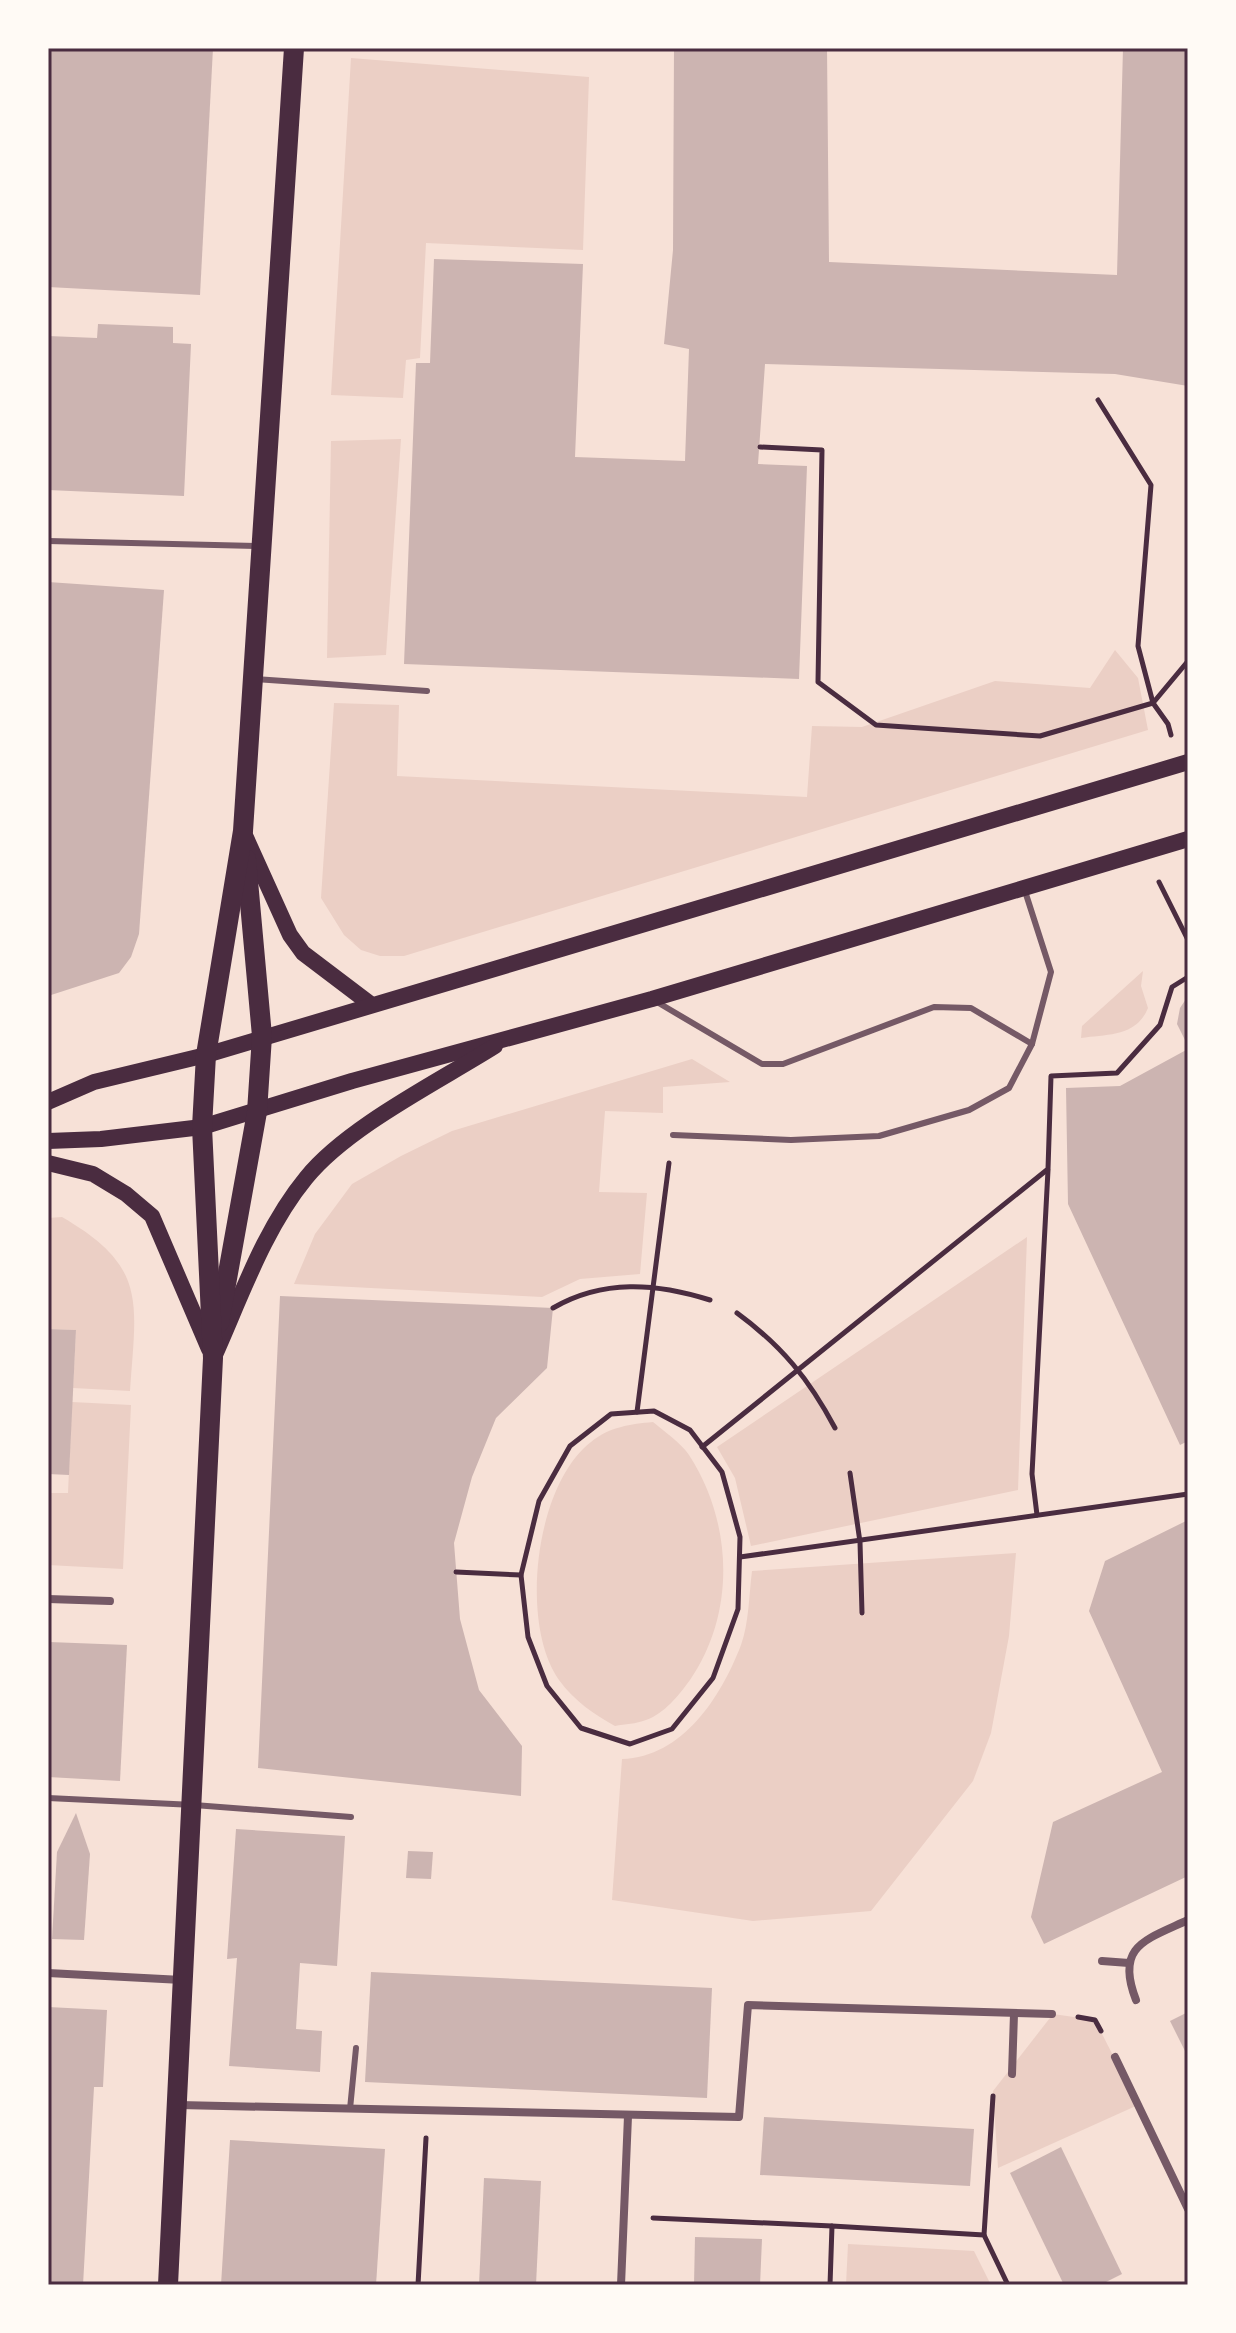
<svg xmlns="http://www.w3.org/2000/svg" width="1236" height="2333" viewBox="0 0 1236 2333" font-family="Figtree,sans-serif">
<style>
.green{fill:#ebcfc5}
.building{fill:#ccb4b1}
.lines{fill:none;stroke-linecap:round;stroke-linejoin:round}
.path{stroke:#4a2c40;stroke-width:5}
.service{stroke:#755966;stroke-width:6}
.minor{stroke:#755966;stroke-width:8}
.secondary{stroke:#4a2c40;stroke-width:16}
.primary{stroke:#4a2c40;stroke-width:20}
.neatline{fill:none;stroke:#4a2c40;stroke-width:3}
</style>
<rect width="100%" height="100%" fill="#f7e1d7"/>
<g class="green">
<path d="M351 58 589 77 583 250 426 243 420 358 406 360 403 398 331 395Z"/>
<path d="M401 439 386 655 327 658 331 441Z"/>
<path d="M1115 650 1138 678 1148 730 404 956H380L361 950 344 935 321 898 334 703 399 705 397 776 807 797 812 726 862 727 995 681 1090 688Z"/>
<path d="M1143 971 1141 986 1148 1008C1136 1037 1108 1034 1081 1038L1082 1026Z"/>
<path d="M692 1059 730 1082 663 1087V1113L605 1111 599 1192 647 1193 640 1274 580 1279 542 1297 294 1284 315 1234 352 1184 401 1156 452 1131Z"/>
<path d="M62 1217C148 1267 136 1301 130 1391L73 1388 76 1330 48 1329V1218Z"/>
<path d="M1027 1237 1018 1490 751 1546 735 1478 717 1447Z"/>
<path d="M72 1402 131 1405 123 1569 48 1565V1493H68Z"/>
<path d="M653 1422C665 1432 681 1443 689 1455 733 1523 736 1613 690 1680 679 1695 664 1714 646 1720 636 1724 625 1724 615 1726 594 1714 574 1701 559 1680 519 1623 535 1485 591 1442 609 1427 631 1424 653 1422Z"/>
<path d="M1016 1553 1009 1636 991 1733 973 1781 871 1911 753 1921 612 1900 622 1759C683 1757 721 1697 741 1645 749 1623 749 1594 752 1571Z"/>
<path d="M1053 2014 1095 2020 1138 2105 998 2168 993 2091Z"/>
<path d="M848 2244 974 2251 991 2285H846Z"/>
</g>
<g class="building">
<path d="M48 48H213L200 295 48 287Z"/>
<path d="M674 48H827L829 262 1117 275 1123 48H1188V386L1115 374 765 364 758 464 807 466 799 679 404 664 416 363H430L434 259 583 264 575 457 685 461 689 349 664 344 673 250Z"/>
<path d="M98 324 173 327V343L191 344 184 496 48 490V336L97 338Z"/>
<path d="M48 582 164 590 139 934 131 957 119 973 48 996Z"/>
<path d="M1188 996V1046L1177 1024 1180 1008Z"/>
<path d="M1188 1049V1441L1180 1445 1068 1204 1066 1088 1120 1086Z"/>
<path d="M280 1296 553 1308 547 1368 496 1418 472 1477 454 1543 460 1619 479 1690 522 1746 521 1796 258 1768Z"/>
<path d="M48 1329 76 1330 69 1475 48 1474Z"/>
<path d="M1188 1520V1876L1044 1944 1031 1917 1053 1822 1162 1772 1089 1611 1105 1561Z"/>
<path d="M49 1642 127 1645 120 1781 48 1777Z"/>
<path d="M76 1813 90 1854 84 1940 52 1939 57 1852Z"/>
<path d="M236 1829 345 1836 337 1966 300 1963 296 2029 322 2031 320 2072 229 2066 237 1958 227 1959Z"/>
<path d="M408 1851 433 1852 431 1879 406 1878Z"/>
<path d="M371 1972 712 1988 707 2098 365 2082Z"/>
<path d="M48 2007 107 2010 103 2087H94L83 2285H48Z"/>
<path d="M1188 2012V2057L1170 2021Z"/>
<path d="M764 2117 974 2129 970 2186 760 2175Z"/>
<path d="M230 2140 385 2149 376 2285H221Z"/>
<path d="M1061 2147 1122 2274 1100 2285H1064L1010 2173Z"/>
<path d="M484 2178 541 2181 536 2285H479Z"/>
<path d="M695 2237 762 2239 760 2285H694Z"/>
</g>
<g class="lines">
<g class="path">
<path d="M1098 400 1151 485 1138 646 1153 703 1168 724 1171 735"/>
<path d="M760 447 822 450 818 682 876 725 1040 736 1153 703 1188 661"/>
<path d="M1159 882 1188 940"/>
<path d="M553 1308C603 1279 656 1283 710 1300"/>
<path d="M737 1313C782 1346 809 1379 835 1428"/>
<path d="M654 1411 690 1430 722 1472 740 1537 738 1609 713 1678 672 1729 630 1744 581 1728 547 1686 528 1637 521 1575 539 1501 570 1446 611 1414Z"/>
<path d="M637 1412 669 1163"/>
<path d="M702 1447 1048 1169 1051 1076 1117 1073 1160 1025 1172 987 1188 977"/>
<path d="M850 1473 860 1542 862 1613"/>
<path d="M1037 1515 1032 1474 1048 1170"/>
<path d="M740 1557 1188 1494"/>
<path d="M456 1572 521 1575"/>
<path d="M1078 2017 1095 2020 1101 2031"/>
<path d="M653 2218 832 2226"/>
<path d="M984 2235 993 2096"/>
<path d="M418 2285 426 2138"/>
<path d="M830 2285 832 2226 984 2235 1008 2285"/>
</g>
<g class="service">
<path d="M48 541 256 546"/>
<path d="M255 679 427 691"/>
<path d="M657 1002 762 1064H783L934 1007 971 1008 1032 1044"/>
<path d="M673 1135 791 1140 879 1136 969 1110 1009 1088 1032 1044 1051 972 1024 888"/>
<path d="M48 1798 194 1805 351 1817"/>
<path d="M350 2109 356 2048"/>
</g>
<g class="minor">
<path d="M48 1599 110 1601"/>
<path d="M1102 1961 1129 1963"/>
<path d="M48 1973 182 1980"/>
<path d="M1136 2000C1115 1946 1145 1940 1188 1920"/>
<path d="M1115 2057 1188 2209"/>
<path d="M1012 2074 1014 2014"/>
<path d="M179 2105 739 2117 748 2005 1052 2014"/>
<path d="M621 2285 628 2116"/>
</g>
<g class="secondary">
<path d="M243 831 290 935 303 953 369 1003"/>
<path d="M48 1102 94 1082 206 1055 1188 762"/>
<path d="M48 1141 101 1139 202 1127 352 1081 652 999 1188 839"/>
<path d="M48 1163 93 1174 126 1194 152 1216 209 1349"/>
<path d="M214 1357C241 1297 264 1229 306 1178 347 1127 438 1082 495 1046"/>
</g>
<g class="primary">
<path d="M219 1323 257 1112 262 1036 246 859"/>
<path d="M168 2285 213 1358 202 1127 206 1055 243 831 294 48"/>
</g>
</g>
<rect width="1236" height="2333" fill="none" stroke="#fffaf5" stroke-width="100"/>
<rect x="50" y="50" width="1136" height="2233" class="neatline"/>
</svg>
